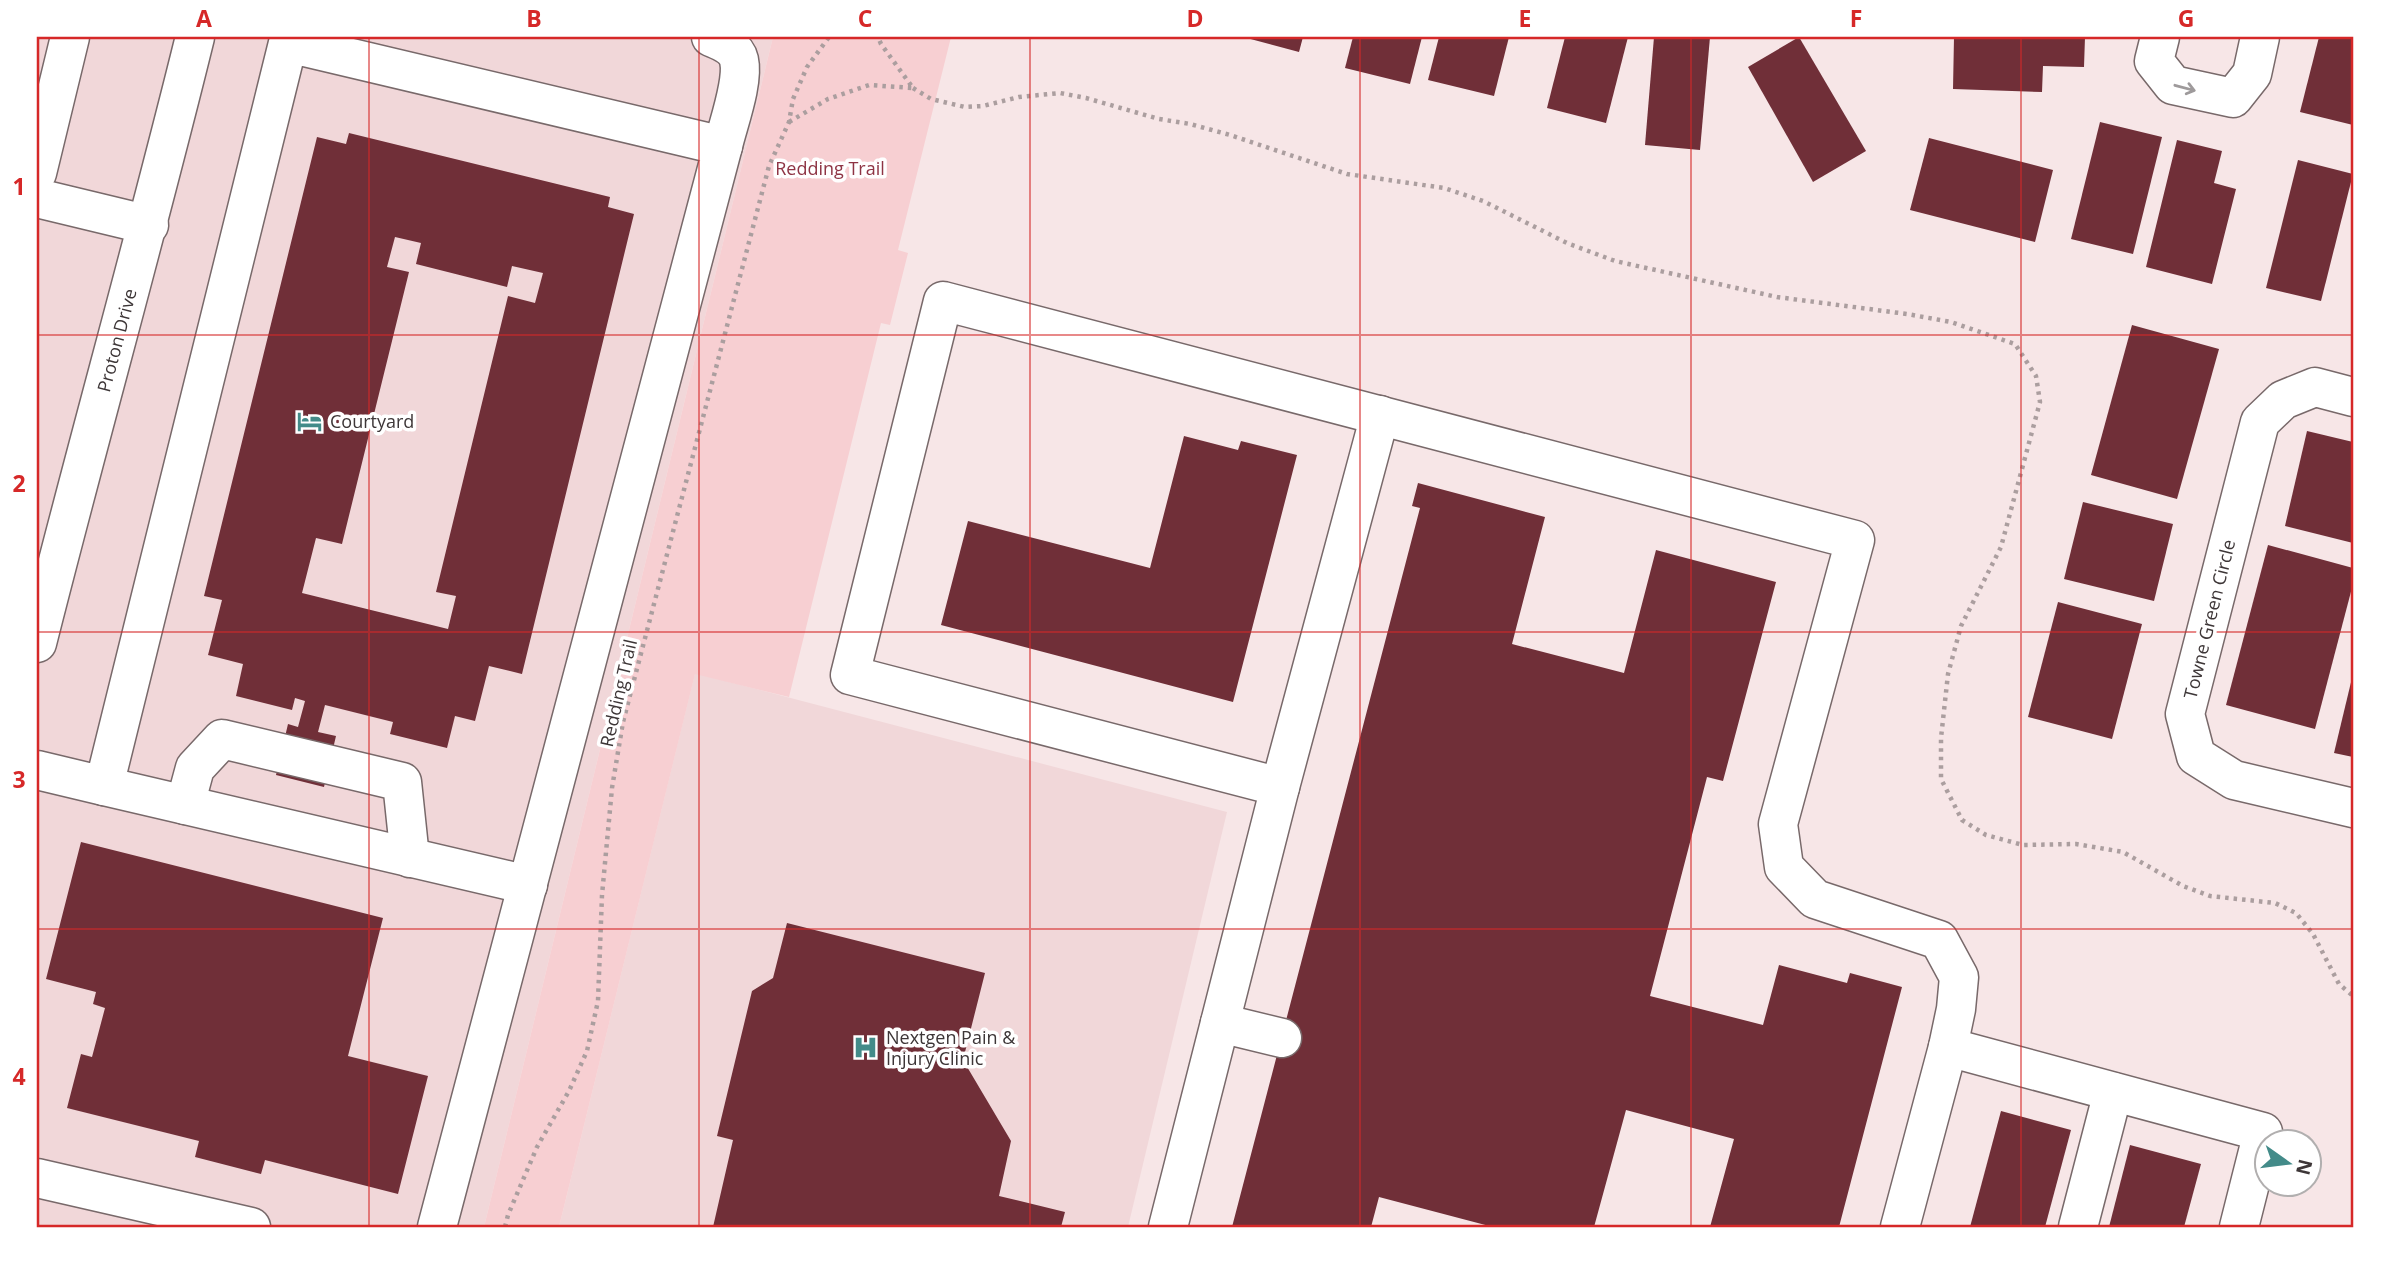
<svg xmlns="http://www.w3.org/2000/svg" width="2390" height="1264" viewBox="0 0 2390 1264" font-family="'Open Sans',sans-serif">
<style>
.built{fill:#f1d7d9}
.green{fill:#f7cfd2}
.building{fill:#702f38;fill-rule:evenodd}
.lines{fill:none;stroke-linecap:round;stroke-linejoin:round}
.minor-casing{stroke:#78696a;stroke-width:41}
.path{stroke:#ab9e9f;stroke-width:4.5;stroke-dasharray:3.5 5;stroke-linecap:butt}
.minor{stroke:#fff;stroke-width:38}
.oneway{stroke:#9e9a9b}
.grid{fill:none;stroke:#d62828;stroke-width:2;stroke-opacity:0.55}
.labels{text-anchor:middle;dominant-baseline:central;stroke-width:7;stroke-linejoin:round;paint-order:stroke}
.park-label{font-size:18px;fill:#8e3444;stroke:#fff}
.street-label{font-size:18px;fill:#3d3637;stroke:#fff}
.poi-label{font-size:18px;fill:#3d3637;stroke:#fff;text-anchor:start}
.neatline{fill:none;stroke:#d62828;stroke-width:2.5}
.grid-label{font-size:23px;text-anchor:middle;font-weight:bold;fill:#d62828}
</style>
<rect width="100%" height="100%" fill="#f7e6e7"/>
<g class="built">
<path d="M37 37H773L484 1227H37Z"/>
<path d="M695 673 1227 812 1128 1227H559Z"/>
</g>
<path class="green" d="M773 37H951L898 250 908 253 890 325 881 323 789 697 695 674 559 1227H484Z"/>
<g class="building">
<path d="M1243 37H1303L1299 52Z"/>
<path d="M1353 37H1422L1410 84 1345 68Z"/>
<path d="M1439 37H1509L1494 96 1428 80Z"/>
<path d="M1565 37H1628L1606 123 1547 108Z"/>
<path d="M1654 37H1710L1700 150 1645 145Z"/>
<path d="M1799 37 1866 151 1813 182 1748 67Z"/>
<path d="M1954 37H2085L2084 67 2043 66 2042 92 1953 89Z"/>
<path d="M2319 37H2353V125L2300 112Z"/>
<path d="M2100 122 2162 137 2133 254 2071 239Z"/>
<path d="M349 133 610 197 608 207 634 214 522 674 489 666 475 721 455 716 447 748 390 734 393 722 325 705 318 732 336 736 324 787 276 775 288 724 298 727 305 701 295 698 292 710 236 696 243 664 208 655 222 600 204 596 317 137 346 144ZM395 237 421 243 416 264 507 287 512 266 543 273 535 303 508 296 436 592 456 596 448 629 302 593 316 538 342 544 409 272 387 267Z"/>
<path d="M1929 138 2053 170 2035 242 1910 210Z"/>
<path d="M2177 140 2222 151 2214 183 2236 189 2212 284 2146 267Z"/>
<path d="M2298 160 2353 174 2321 301 2266 288Z"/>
<path d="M2132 325 2219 349 2177 499 2091 475Z"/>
<path d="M2307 431 2353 442V543L2285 526Z"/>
<path d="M1184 436 1238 450 1241 441 1297 455 1233 702 941 625 968 521 1150 568Z"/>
<path d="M1418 483 1545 517 1512 644 1624 673 1656 550 1776 582 1723 781 1707 777 1650 996 1763 1025 1779 965 1847 983 1850 973 1902 987 1839 1227H1710L1734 1139 1626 1110 1594 1227H1493L1379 1197 1371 1227H1232L1420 508 1412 506Z"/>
<path d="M2083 502 2173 524 2154 601 2064 579Z"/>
<path d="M2268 545 2353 568V584L2315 729 2226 705Z"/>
<path d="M2058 602 2142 624 2112 739 2028 717Z"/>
<path d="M2352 678H2353V757L2334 753Z"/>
<path d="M81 842 383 918 348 1056 428 1076 398 1194 265 1160 261 1174 195 1157 199 1141 67 1108 81 1054 92 1057 105 1008 93 1004 96 992 46 979Z"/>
<path d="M787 923 985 973 963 1060 1011 1141 999 1196 1065 1212 1061 1227H713L733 1140 717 1136 752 991 773 978Z"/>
<path d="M2001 1111 2071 1130 2045 1227H1970Z"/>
<path d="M2130 1145 2201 1164 2184 1227H2109Z"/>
</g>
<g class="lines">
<defs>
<g id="minor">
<path d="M711 37C721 41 736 47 739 60 744 82 728 124 723 146"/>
<path d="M2160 37 2154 61 2173 85 2233 98 2252 74 2260 37"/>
<path d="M37 173 70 37"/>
<path d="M37 198 149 225"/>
<path d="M2353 397 2315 387 2283 400 2260 422 2185 714 2196 756 2234 780 2353 808"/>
<path id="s1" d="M37 643C88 441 145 240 195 37"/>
<path d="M37 770 104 786 288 43 723 146 437 1227"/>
<path d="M104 786 528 885"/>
<path d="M1280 787 850 675 943 301 1855 540 1778 824 1784 867 1815 899 1939 940 1959 977 1956 1009 1948 1047 1900 1227"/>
<path d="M185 805 195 768 222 739 402 782 410 858"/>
<path d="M1220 1023 1282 1038"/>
<path d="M1948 1047 2263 1132 2239 1227"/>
<path d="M37 1178 251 1227"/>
<path d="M1168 1227 1280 787 1380 415"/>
<path d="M2078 1227 2113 1092"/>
</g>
</defs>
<use href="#minor" class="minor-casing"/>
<g class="path">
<path d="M913 88 931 99 965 107 983 106 1019 97 1060 93 1086 98 1159 119 1190 124 1230 135 1347 174 1444 188 1483 201 1567 243 1615 261 1777 297 1907 314 1951 322 2015 344 2036 376 2040 402 2001 547 1961 626 1948 674 1941 738V779L1962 820 1986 835 2023 845 2076 844 2123 852 2183 886 2210 896 2275 903 2296 913 2313 934 2339 984 2353 996"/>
<path d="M789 122 828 99 869 85 913 88 881 44 878 37"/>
<path d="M505 1227 508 1215 537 1147 569 1091 587 1051 598 1001 602 895 612 788 623 722 769 166 789 122 793 99 807 67 829 37"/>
</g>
<use href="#minor" class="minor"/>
</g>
<defs><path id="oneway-shaft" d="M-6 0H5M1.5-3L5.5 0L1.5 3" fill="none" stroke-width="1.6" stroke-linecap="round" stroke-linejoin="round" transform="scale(1.75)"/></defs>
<use class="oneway" href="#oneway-shaft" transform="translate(2185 88) rotate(15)"/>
<path class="grid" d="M369 37V1227M699 37V1227M1030 37V1227M1360 37V1227M1691 37V1227M2021 37V1227M37 335H2353M37 632H2353M37 929H2353"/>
<defs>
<symbol id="hotel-bare" viewBox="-9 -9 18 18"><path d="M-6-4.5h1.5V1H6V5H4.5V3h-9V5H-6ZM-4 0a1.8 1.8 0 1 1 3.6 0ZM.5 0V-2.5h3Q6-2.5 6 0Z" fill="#438b89" stroke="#fff" stroke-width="2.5" paint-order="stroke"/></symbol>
<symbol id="hospital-bare" viewBox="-9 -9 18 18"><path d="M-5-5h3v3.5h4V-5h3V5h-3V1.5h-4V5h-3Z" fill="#438b89" stroke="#fff" stroke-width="2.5" paint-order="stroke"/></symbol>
</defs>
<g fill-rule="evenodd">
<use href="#hotel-bare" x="292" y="404" width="35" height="35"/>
<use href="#hospital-bare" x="848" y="1030" width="35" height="35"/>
</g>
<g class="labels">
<g class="park-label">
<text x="830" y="168">Redding Trail</text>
</g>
<g class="street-label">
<text stroke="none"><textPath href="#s1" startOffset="313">Proton Drive</textPath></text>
<text transform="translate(2209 619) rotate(-76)">Towne Green Circle</text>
<text transform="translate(618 693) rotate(-77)">Redding Trail</text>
</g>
<g class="poi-label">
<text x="330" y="421">Courtyard</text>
<text x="886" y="1037">Nextgen Pain &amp;<tspan x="886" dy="21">Injury Clinic</tspan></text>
</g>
</g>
<rect width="2390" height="1264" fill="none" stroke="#ffffff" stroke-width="77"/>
<g transform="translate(2288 1163) rotate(104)"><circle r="33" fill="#ffffff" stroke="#b1afaf" stroke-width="2"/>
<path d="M0-5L12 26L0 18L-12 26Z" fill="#438b89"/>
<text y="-10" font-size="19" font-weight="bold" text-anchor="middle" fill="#3d3637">N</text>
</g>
<rect x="38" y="38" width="2314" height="1188" class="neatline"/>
<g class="grid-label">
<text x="204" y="27">A</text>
<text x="534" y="27">B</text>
<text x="865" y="27">C</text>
<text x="1195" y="27">D</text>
<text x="1525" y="27">E</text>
<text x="1856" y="27">F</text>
<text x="2186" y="27">G</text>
<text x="19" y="195">1</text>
<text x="19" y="492">2</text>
<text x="19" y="788">3</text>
<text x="19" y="1085">4</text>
</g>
</svg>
